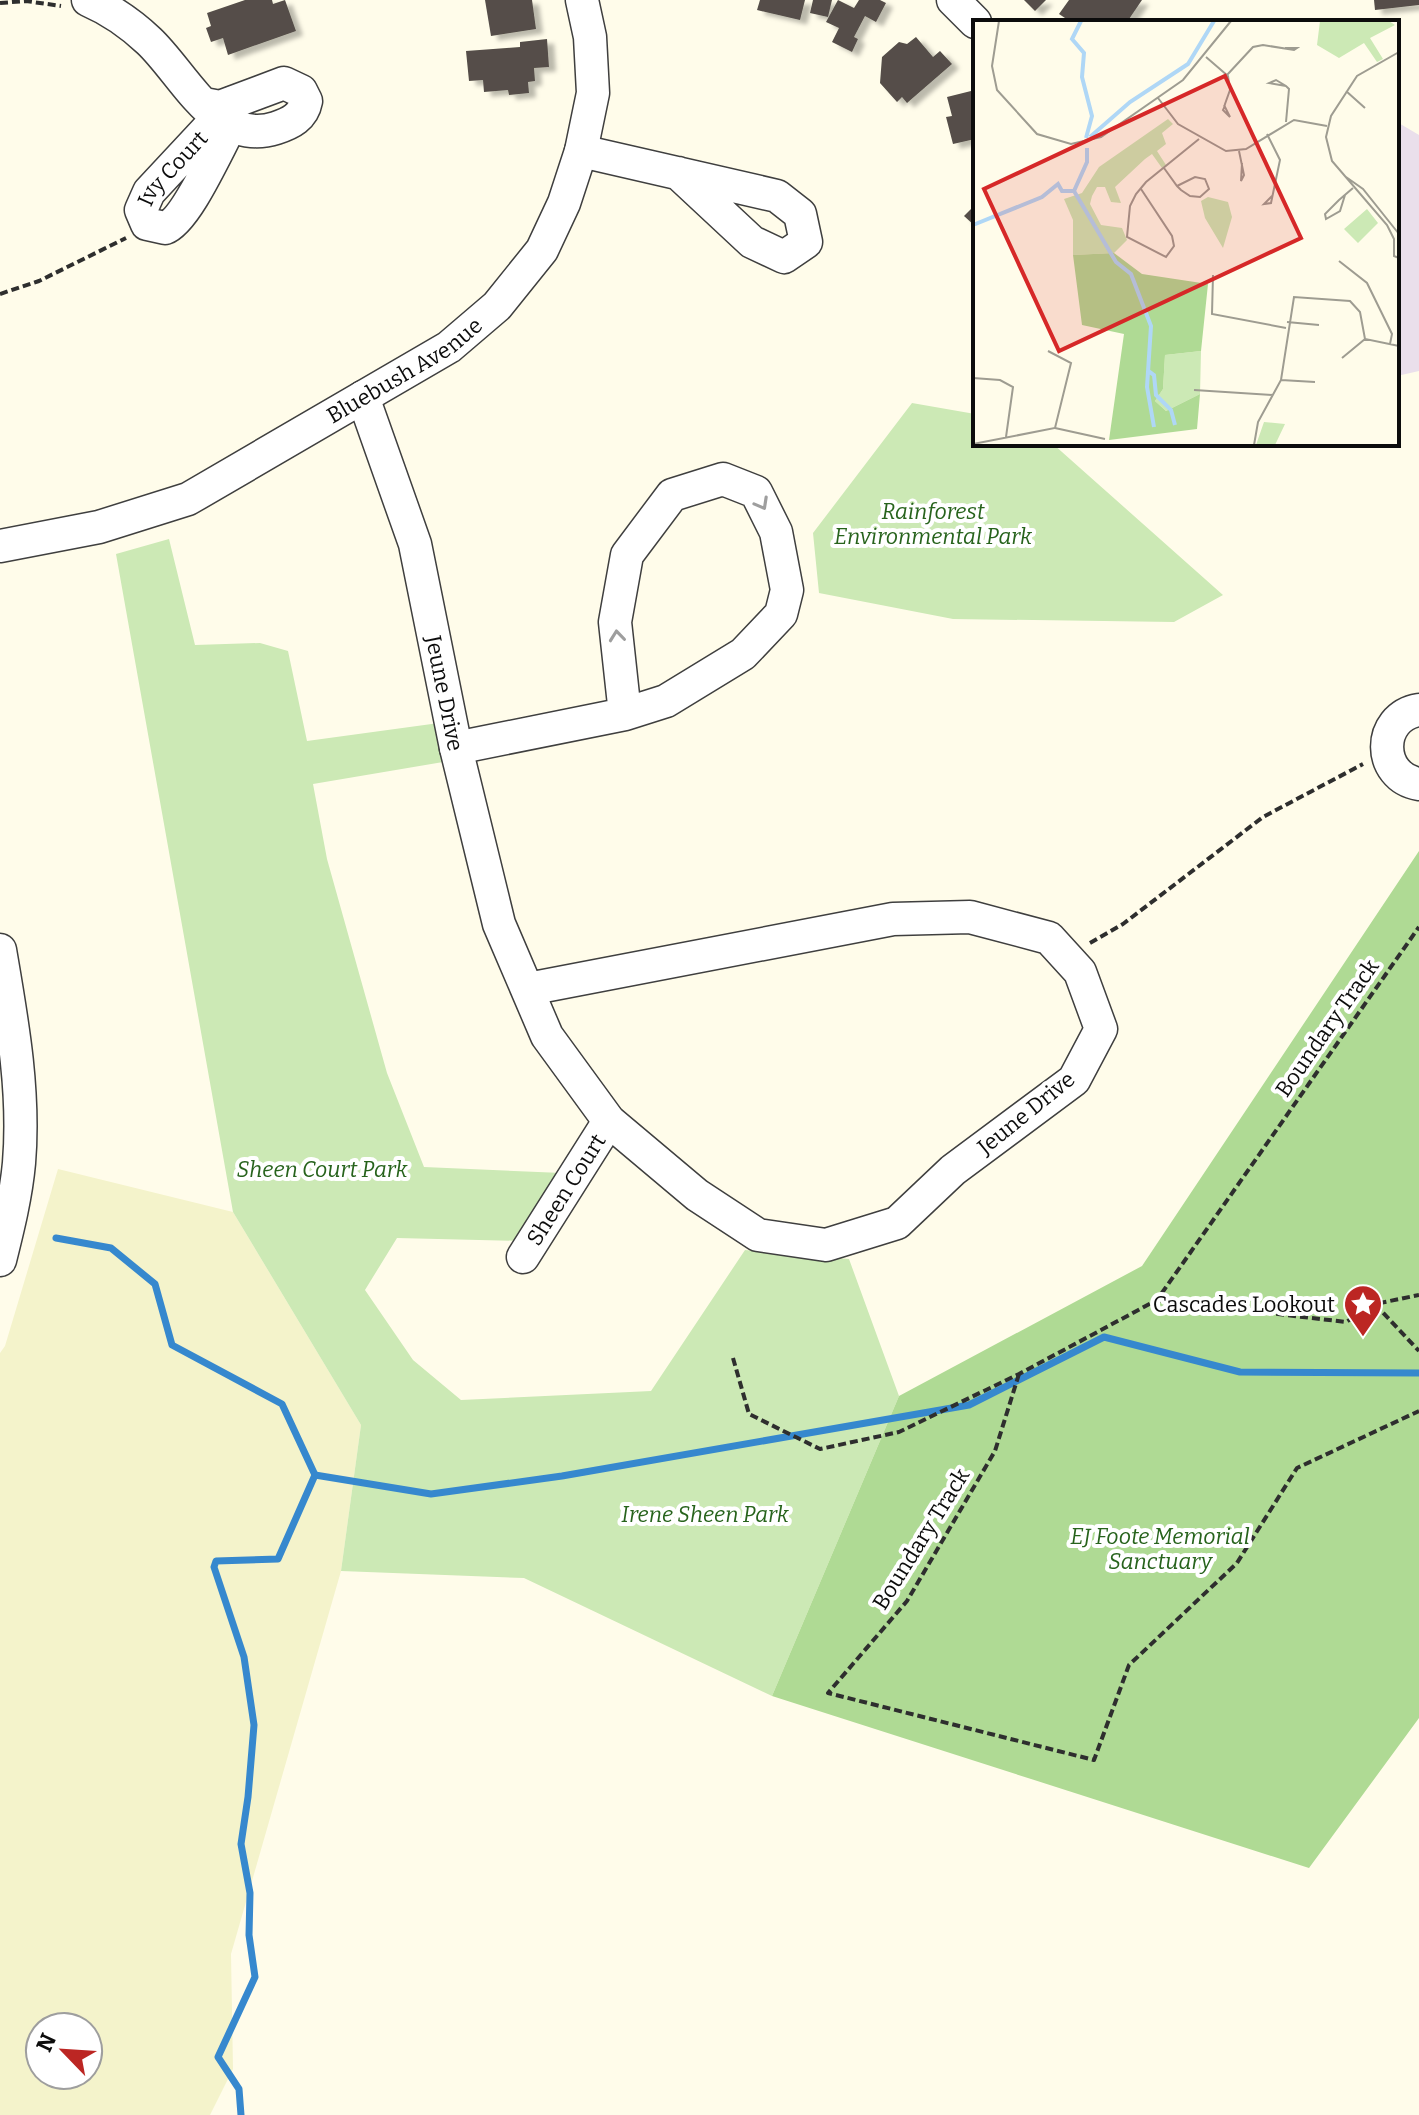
<svg xmlns="http://www.w3.org/2000/svg" width="1419" height="2115" viewBox="0 0 1419 2115" font-family="Bitter,serif">
<style>
.industrial{fill:#eadfeb}
.farmland{fill:#f4f3cb;fill-rule:evenodd}
.green{fill:#cce9b5}
.forest{fill:#afda94}
.lines{fill:none;stroke-linecap:round;stroke-linejoin:round}
.stream{stroke:#3688ce;stroke-width:7}
.building{fill:#544e48;filter:url(#shadow)}
.minor-casing{stroke:#3f3f3f;stroke-width:35}
.path{stroke:#2e2e2e;stroke-width:4;stroke-dasharray:8 4;stroke-linecap:butt}
.minor{stroke:#fff;stroke-width:32}
.oneway{stroke:#9e9e9e}
.labels{text-anchor:middle;dominant-baseline:central;stroke-width:8;stroke-linejoin:round;paint-order:stroke}
.street-label{font-size:22px;fill:#0c0c0c;stroke:#fff}
.park-label{font-size:22px;font-style:italic;fill:#27631c;stroke:#fff}
.poi-label{font-size:22px;fill:#0c0c0c;stroke:#fff;text-anchor:end}
.inset-river{fill:none;stroke:#afd7f6;stroke-width:4}
.inset-road{fill:none;stroke:#9e9c91;stroke-width:2}
.view{fill:#d62828;fill-opacity:0.15;stroke:#d62828;stroke-width:4}
.inset-edge{fill:none;stroke:#0c0c0c;stroke-width:4}
</style>
<defs>
<filter id="shadow"><feDropShadow dx="7" dy="4.5" stdDeviation="2" flood-color="#0004"/></filter>
</defs>
<rect width="100%" height="100%" fill="#fffcea"/>
<path class="industrial" d="M1397 122 1419 135V371L1397 376Z"/>
<path class="farmland" d="M58 1169 233 1212 361 1425 341 1571 231 1954 233 2069 210 2115H0V1353L5 1346ZM40 2027H88V2075H40Z"/>
<g class="green">
<path d="M912 403 975 414V444H1053L1223 595 1174 622 953 619 819 593 813 533Z"/>
<path d="M169 539 195 645 260 643 288 651 307 741 439 723 449 761 313 784 327 859 387 1073 424 1167 562 1173 524 1241 397 1238 365 1290 413 1360 461 1400 651 1391 745 1250 849 1259 899 1396 772 1696 524 1578 341 1571 361 1425 233 1212 116 554Z"/>
</g>
<path class="forest" d="M1419 851V1718L1309 1868 772 1696 899 1396 1142 1266Z"/>
<g class="lines">
<g class="stream">
<path d="M56 1238 111 1248 155 1284 172 1345 282 1404 315 1475 278 1559 216 1561 214 1567 244 1657 254 1725 248 1797 241 1844 250 1893 249 1935 255 1977 218 2057 239 2089 241 2115"/>
<path d="M315 1475 431 1494 562 1476 969 1405 1104 1337 1240 1372 1419 1373"/>
</g>
</g>
<g class="building">
<path d="M245 0H272L273 4 285 0 296 31 228 55 223 38 211 42 206 28 211 26 207 13Z"/>
<path d="M485 0H532L536 29 491 36Z"/>
<path d="M760 0H805L800 20 757 10Z"/>
<path d="M813 0H832L828 17 810 13Z"/>
<path d="M838 0 854 8 859 0H880L886 3 876 22 865 16 854 37 858 39 852 52 832 42 839 28 826 22Z"/>
<path d="M1024 0H1046L1035 11Z"/>
<path d="M1069 0H1142L1127 22H1071L1059 14Z"/>
<path d="M1374 0H1419V5L1375 10Z"/>
<path d="M916 37 933 57 940 51 952 64 907 103 902 97 897 102 880 83 882 57 899 42 907 44Z"/>
<path d="M547 39 549 67 534 68 535 81 528 82 529 93 509 95 508 90 484 92 483 80 469 81 466 51 520 47V42Z"/>
<path d="M975 90V139L953 144 946 117 952 116 947 97Z"/>
<path d="M975 205V226L964 216Z"/>
</g>
<g class="lines">
<defs>
<g id="minor">
<path d="M88 0C111 10 130 23 149 41 185 75 216 147 276 128 291 123 303 117 306 101L301 91 284 83 220 107 204 104"/>
<path d="M953 0 975 22"/>
<path id="s1" d="M231 125C218 148 186 221 165 228L147 224 141 210 149 192 232 103"/>
<path d="M581 151 777 196 800 214 806 242 784 257 752 242 678 173"/>
<path id="s2" d="M363 397 415 544 456 748 499 924 547 1036 609 1121 697 1195 758 1235 826 1245 897 1223 953 1170 1074 1080 1101 1029 1080 972 1049 938 970 917 893 919 528 989"/>
<path id="s3" d="M0 546 99 527 188 499 449 347 497 306 542 250 564 203 581 151 593 93 590 37 582 0"/>
<path d="M1419 710C1376 717 1377 777 1419 784"/>
<path d="M456 748 625 714 666 701 743 654 781 614 787 590 776 532 756 492 723 479 672 495 627 555 615 622 625 714"/>
<path d="M0 950C12 1020 25 1091 19 1163 16 1196 8 1228 0 1260"/>
<path id="s4" d="M523 1257 609 1121"/>
</g>
</defs>
<use href="#minor" class="minor-casing"/>
<g class="path">
<path d="M0 3 26 1 61 6"/>
<path d="M0 294 39 281 126 238"/>
<path d="M1090 943 1123 924 1263 817 1363 764"/>
<path d="M1157 1300 1346 1322 1375 1304 1419 1295"/>
<path d="M1375 1304 1419 1351"/>
<path d="M733 1358 749 1414 820 1449 899 1432 1019 1374 1157 1300 1419 927"/>
<path d="M1019 1374 995 1451 907 1601 828 1693 1094 1760 1129 1665 1237 1563 1297 1468 1419 1411"/>
</g>
<use href="#minor" class="minor"/>
</g>
<defs><path id="oneway-chevron" d="M-2-3.5L2.5 0L-2 3.5" fill="none" stroke-width="1.6" stroke-linecap="round" stroke-linejoin="round" transform="scale(2)"/></defs>
<g class="oneway">
<use href="#oneway-chevron" transform="translate(762 504) rotate(61)"/>
<use href="#oneway-chevron" transform="translate(617 636) rotate(-96)"/>
</g>
<defs>
<symbol id="sight-pin" viewBox="-11 -11 22 30"><path d="M0 17L-7.5 6A9.5 9.5 0 1 1 7.5 6Z" fill="#bc2623" stroke="#fff"/><path d="M0-6L1.8-2.2L6-1.7L2.9 1.2L3.7 5.4L0 3.3L-3.7 5.4L-2.9 1.2L-6-1.7L-1.8-2.2Z" fill="#fff"/></symbol>
</defs>
<g fill-rule="evenodd">
<use href="#sight-pin" x="1341" y="1282" width="44" height="60"/>
</g>
<g class="labels">
<g class="street-label">
<text stroke="none"><textPath href="#s1" startOffset="210">Ivy Court</textPath></text>
<text stroke="none"><textPath href="#s3" startOffset="446">Bluebush Avenue</textPath></text>
<text stroke="none"><textPath href="#s2" startOffset="308">Jeune Drive</textPath></text>
<text transform="translate(1327 1028) rotate(-55)">Boundary Track</text>
<text transform="translate(1026 1113) rotate(-39)">Jeune Drive</text>
<text stroke="none"><textPath href="#s4" startOffset="80">Sheen Court</textPath></text>
<text transform="translate(921 1539) rotate(-58)">Boundary Track</text>
</g>
<g class="park-label">
<text x="933" y="511">Rainforest<tspan x="933" dy="25">Environmental Park</tspan></text>
<text x="322" y="1169">Sheen Court Park</text>
<text x="705" y="1514">Irene Sheen Park</text>
<text x="1160" y="1536">EJ Foote Memorial<tspan x="1160" dy="25">Sanctuary</tspan></text>
</g>
<g class="poi-label">
<text x="1335" y="1304">Cascades Lookout</text>
</g>
</g>
<g transform="translate(973 20)">
<rect width="426" height="426" fill="#fffcea"/>
<path d="M347 1H416L422 5 397 18 410 39 404 42 391 23 366 38 344 25ZM195 99 200 104 189 113 193 124 184 131 193 145 189 148 179 134 172 139 142 167 148 183 138 182 132 167H124L119 176 117 184 128 205 149 208 154 220 141 233 100 235V200L91 179 109 173 126 147ZM235 177 255 182 259 197 250 228 232 198 228 181ZM394 189 405 203 385 223 371 209ZM228 331 227 374 193 391 182 381 190 369 192 335ZM291 402 312 404 302 425H283Z" fill="#cce9b5"/>
<path d="M141 233 169 254 235 264 228 331 192 335 190 369 182 381 193 391 227 374 224 409 136 420 151 314 109 305 100 235Z" fill="#afda94"/>
<path class="inset-river" d="M108 1 99 19 111 33 109 57 119 96 113 118M117 117 157 82 215 44 241 1M101 171 143 242 158 254 178 306 174 367 181 407M0 205 69 177 85 164 89 171H101L114 142V128M174 350 181 355 183 375 198 390 202 405"/>
<path class="inset-road" d="M26 1 19 46 24 70 64 114 98 124 128 117 210 60 258 1M426 32 384 56 358 96 353 117 359 141 414 205 421 219V236L426 238M233 37 255 56 257 70 252 84 251 88 250 90 257 97 251 85M254 55 280 27 290 25 321 30 324 28H312M313 66 296 63 303 60 313 66 316 69 313 102M373 71 392 88M185 78 205 104 253 131 273 129 321 100 354 106M294 114 307 140 298 183 291 184 299 176M266 131 271 155 268 161 269 143M191 148 204 166 208 170 217 176 227 177 236 169 232 159 222 157 204 166M373 157 390 169 426 214M168 169 199 216 201 226 193 237 154 217 157 186 163 174 173 162 226 119M372 175 367 191 353 199 352 194 366 180 380 168M366 241 394 263 419 314 417 324M240 255 239 294 313 308M314 302 346 305M369 338 392 319M0 358 27 360 40 367 33 417M308 360 342 362M221 370 300 375M82 408 132 419M0 424 82 408 98 343 75 331M281 425 285 402 308 360 321 277 377 281 387 292 392 319 426 326"/>
<path class="view" d="M252 56 328 218 86 331 11 169Z"/>
<rect width="426" height="426" class="inset-edge"/>
</g>
<g transform="translate(64 2051) rotate(295)"><circle r="38" fill="#ffffff" stroke="#9e9e9e" stroke-width="2"/>
<path d="M0-6L14 30L0 20L-14 30Z" fill="#bc2623"/>
<text y="-12" font-size="22" font-weight="bold" text-anchor="middle" fill="#0c0c0c">N</text>
</g>
</svg>
